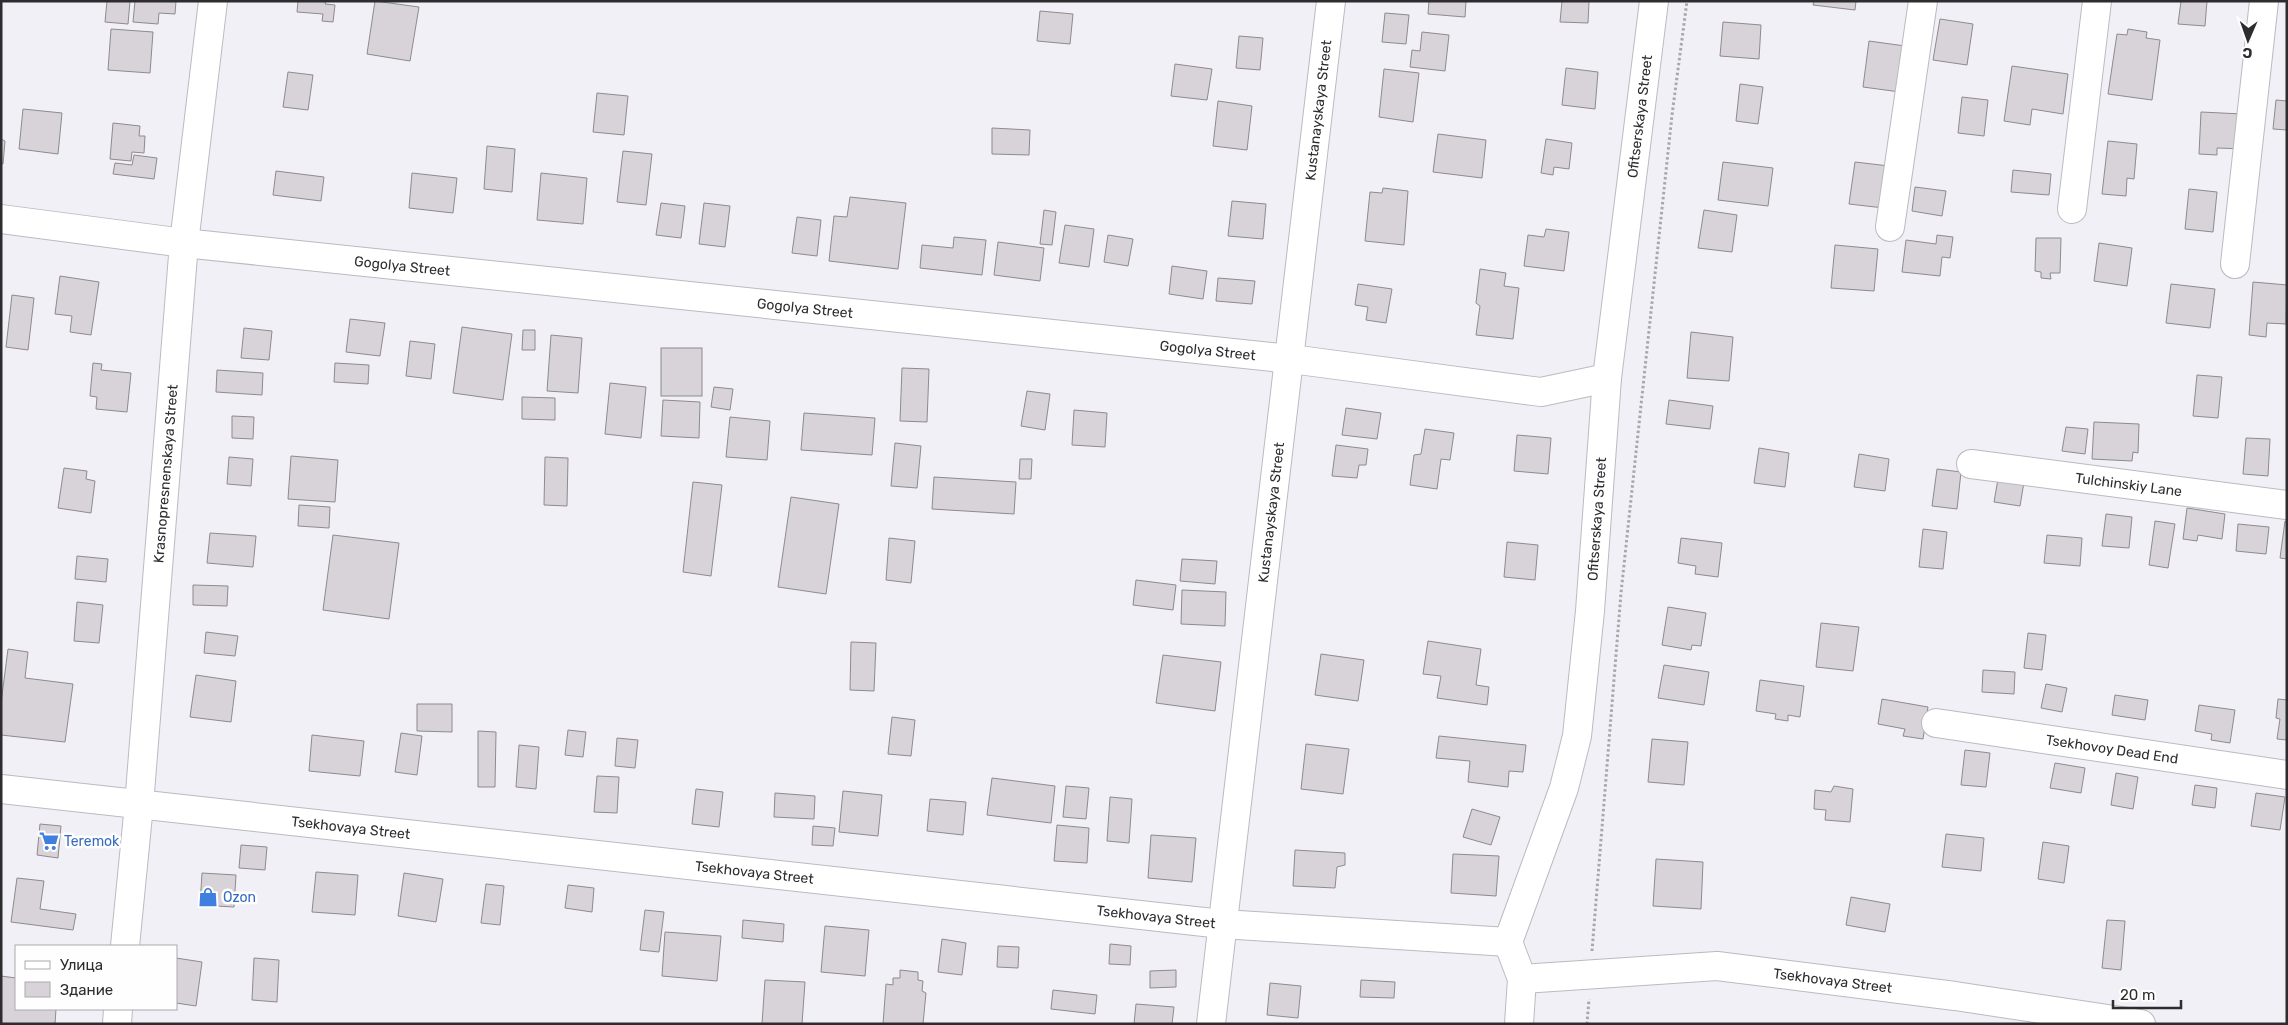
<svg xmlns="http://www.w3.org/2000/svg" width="2288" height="1025" viewBox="0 0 2288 1025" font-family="Rubik,sans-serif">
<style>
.building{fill:#d8d3d9;stroke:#8e8a8f}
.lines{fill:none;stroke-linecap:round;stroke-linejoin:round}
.minor-casing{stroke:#bbbac1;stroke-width:30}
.path{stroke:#a7a7ac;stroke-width:3;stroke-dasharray:2.5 2.5;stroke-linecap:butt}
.minor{stroke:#fff;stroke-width:28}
.labels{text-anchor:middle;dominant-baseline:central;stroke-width:5;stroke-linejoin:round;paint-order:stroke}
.street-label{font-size:14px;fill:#2d2d30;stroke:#fefeff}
.shop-label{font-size:14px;fill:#366cbe;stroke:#fefeff;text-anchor:start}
</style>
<rect width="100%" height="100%" fill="#f0f0f6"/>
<g class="building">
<path d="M107 1H130L128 24 105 22Z"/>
<path d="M135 1H176L175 14 159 13 158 24 133 22Z"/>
<path d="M298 1H326L325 4 335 5 333 22 322 21 323 14 297 12Z"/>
<path d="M375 1 419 7 410 61 367 54Z"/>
<path d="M1429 1H1466L1465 17 1428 14Z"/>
<path d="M1562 1H1589L1588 23 1560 22Z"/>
<path d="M1814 1H1856L1855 10 1813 5Z"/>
<path d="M2181 1H2207L2205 26 2178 24Z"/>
<path d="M1040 11 1073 14 1070 44 1037 41Z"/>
<path d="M1385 13 1409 15 1406 44 1382 42Z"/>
<path d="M1940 19 1973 24 1967 65 1933 60Z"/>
<path d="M1723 22 1761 25 1759 59 1720 56Z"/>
<path d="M111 29 153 32 150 73 108 70Z"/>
<path d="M2128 29 2147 32 2146 38 2160 40 2152 100 2108 94 2117 34 2127 35Z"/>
<path d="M1422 32 1449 35 1445 71 1410 67 1412 50 1420 51Z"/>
<path d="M1239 36 1263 38 1260 70 1236 68Z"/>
<path d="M1869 41 1905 46 1900 92 1863 87Z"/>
<path d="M1175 64 1212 69 1207 100 1171 96Z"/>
<path d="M2012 66 2068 74 2063 114 2032 109 2030 125 2004 121Z"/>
<path d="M1566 68 1598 72 1595 109 1562 105Z"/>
<path d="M1384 69 1419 73 1413 122 1379 117Z"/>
<path d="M288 72 313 75 308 110 283 107Z"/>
<path d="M1740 84 1763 87 1758 124 1736 121Z"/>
<path d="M597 93 628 96 624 135 593 132Z"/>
<path d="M1962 97 1988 100 1984 136 1958 133Z"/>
<path d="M2276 100 2287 101V130L2273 129Z"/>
<path d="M1218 101 1252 106 1247 150 1213 146Z"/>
<path d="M23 109 62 113 58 154 19 149Z"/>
<path d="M2201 112 2242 114 2246 149 2217 148V155L2199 154Z"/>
<path d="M113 123 140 126 139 136H145L144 153 132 152 131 161 110 159Z"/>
<path d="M992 128 1030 130 1029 155 992 154Z"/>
<path d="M1438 134 1486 140 1482 178 1433 172Z"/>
<path d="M1 139 5 141 3 164 1 163Z"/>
<path d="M1546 139 1572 143 1569 169 1554 167 1553 175 1541 173Z"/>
<path d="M2108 141 2137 144 2134 179 2127 178 2126 196 2102 194Z"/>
<path d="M487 146 515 149 512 192 484 189Z"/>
<path d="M623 151 652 154 646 205 617 202Z"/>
<path d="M134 155 157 158 154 179 113 174 115 163 132 165Z"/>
<path d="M1723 162 1773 168 1768 206 1718 200Z"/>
<path d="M1855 162 1889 166 1884 208 1849 204Z"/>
<path d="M2013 170 2051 174 2049 195 2011 192Z"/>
<path d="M276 171 324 177 321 201 273 195Z"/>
<path d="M412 173 457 178 453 213 409 208Z"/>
<path d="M541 173 587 178 583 224 537 220Z"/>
<path d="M1915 187 1946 191 1942 216 1912 211Z"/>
<path d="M1383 188 1408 191 1404 245 1365 241 1370 192 1382 193Z"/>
<path d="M2189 189 2217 192 2213 232 2185 229Z"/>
<path d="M850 197 906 203 898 269 829 261 834 216 847 217Z"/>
<path d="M1232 201 1266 204 1263 239 1228 236Z"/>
<path d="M661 203 685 206 681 238 656 235Z"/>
<path d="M704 203 730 206 725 247 699 244Z"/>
<path d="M1044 210 1056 212 1052 245 1040 244Z"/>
<path d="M1704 210 1737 215 1732 252 1698 248Z"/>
<path d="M797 217 821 220 817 256 792 253Z"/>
<path d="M1065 225 1094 229 1089 267 1059 263Z"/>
<path d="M1546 229 1569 232 1564 271 1524 266 1528 235 1544 237Z"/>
<path d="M1108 235 1133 239 1128 266 1104 262Z"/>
<path d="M1937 235 1953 237 1950 258 1942 257 1940 276 1902 272 1906 240 1936 244Z"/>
<path d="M954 237 986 240 982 275 920 268 922 245 953 248Z"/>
<path d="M2036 238H2061L2060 273H2050L2051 279 2041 278V272L2035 271Z"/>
<path d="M998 242 1044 248 1040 281 994 275Z"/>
<path d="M2099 243 2132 248 2127 286 2094 281Z"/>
<path d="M1835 245 1878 249 1874 291 1831 288Z"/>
<path d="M1172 266 1207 271 1203 299 1169 294Z"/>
<path d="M1480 269 1506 273 1504 286 1519 288 1513 339 1476 335 1480 306 1476 303Z"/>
<path d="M60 276 99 282 91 335 70 332 72 316 55 314Z"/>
<path d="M1218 278 1255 281 1252 304 1216 301Z"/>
<path d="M2253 282 2287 285 2286 324 2267 323 2266 337 2249 335Z"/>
<path d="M1358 284 1392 289 1386 323 1366 320 1368 307 1355 305Z"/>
<path d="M2171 284 2215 289 2210 328 2166 323Z"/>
<path d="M12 295 34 298 28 350 6 347Z"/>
<path d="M350 319 385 323 380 356 346 352Z"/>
<path d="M462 327 512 334 503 400 453 393Z"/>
<path d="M244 328 272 331 269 360 241 358Z"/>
<path d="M523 330H535V350H522Z"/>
<path d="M1691 332 1733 337 1729 381 1687 378Z"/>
<path d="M551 335 582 338 578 393 547 391Z"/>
<path d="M410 341 435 344 431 379 406 376Z"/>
<rect x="661" y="348" width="41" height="48"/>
<path d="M93 363 102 364 101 370 131 373 127 412 96 409 97 397 90 396Z"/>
<path d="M335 363 369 365 368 384 334 382Z"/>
<path d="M902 368 929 369 927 422 900 421Z"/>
<path d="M217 370 263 373 262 395 216 392Z"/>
<path d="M2197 375 2222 377 2218 418 2193 416Z"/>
<path d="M610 383 646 387 641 438 605 434Z"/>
<path d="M714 387 733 389 730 410 711 407Z"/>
<path d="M1027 391 1050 394 1045 430 1021 426Z"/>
<path d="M522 397 555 398V420L522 419Z"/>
<path d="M663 400 700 402 699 438 661 436Z"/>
<path d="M1669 400 1713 406 1710 429 1666 424Z"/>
<path d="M1346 408 1381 413 1377 439 1342 435Z"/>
<path d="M1074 410 1107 413 1105 447 1072 445Z"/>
<path d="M804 413 875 418 872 455 801 450Z"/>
<path d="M232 416 254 417 253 439 232 438Z"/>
<path d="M730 417 770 421 767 460 726 457Z"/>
<path d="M2094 422 2139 424 2138 453 2133 452 2132 461 2092 459Z"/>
<path d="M2066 427 2088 429 2085 454 2062 451Z"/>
<path d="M1425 429 1454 433 1450 460 1441 459 1437 489 1410 485 1414 455 1421 454Z"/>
<path d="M1517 435 1551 438 1548 474 1514 471Z"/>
<path d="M2246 438 2270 439 2268 476 2243 474Z"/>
<path d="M895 443 921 446 917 488 891 486Z"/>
<path d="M1336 445 1368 449 1366 465H1359L1357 478 1332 476Z"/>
<path d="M1759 448 1789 453 1785 487 1754 483Z"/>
<path d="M1859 454 1889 459 1885 491 1854 487Z"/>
<path d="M291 456 338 460 335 502 288 499Z"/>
<path d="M229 457 253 459 251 486 227 484Z"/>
<path d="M545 457 568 458 567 506 544 505Z"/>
<path d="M1020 459H1032L1031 479H1019Z"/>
<path d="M64 468 87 471 86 479 95 481 91 513 58 508Z"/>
<path d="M1937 469 1961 472 1957 509 1932 506Z"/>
<path d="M934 477 1016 482 1014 514 932 509Z"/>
<path d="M1998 479 2024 482 2020 506 1994 502Z"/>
<path d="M693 482 722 485 711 576 683 572Z"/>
<path d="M791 497 839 504 826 594 778 587Z"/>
<path d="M299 505 330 507 329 528 298 526Z"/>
<path d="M2187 508 2225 514 2222 539 2198 535 2197 541 2183 539Z"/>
<path d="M2106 514 2132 517 2129 548 2102 546Z"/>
<path d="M2155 521 2175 524 2168 568 2149 565Z"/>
<path d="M2285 521 2287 522V559L2280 558Z"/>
<path d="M2238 524 2269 527 2266 554 2236 551Z"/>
<path d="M1923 529 1947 532 1943 569 1919 567Z"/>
<path d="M210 533 256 536 253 567 207 563Z"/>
<path d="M333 535 399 543 389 619 323 610Z"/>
<path d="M2047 535 2082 538 2080 566 2044 563Z"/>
<path d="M889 538 915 541 911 583 886 580Z"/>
<path d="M1681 538 1722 543 1718 577 1695 574 1696 566 1678 563Z"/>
<path d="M1507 542 1538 545 1535 580 1504 577Z"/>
<path d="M77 556 108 559 106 582 75 579Z"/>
<path d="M1182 559 1217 561 1215 584 1180 581Z"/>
<path d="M1136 580 1176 585 1173 610 1133 605Z"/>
<path d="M193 585 228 586 227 606 193 605Z"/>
<path d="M1182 590 1226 592 1225 626 1181 624Z"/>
<path d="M77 602 103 605 99 643 74 641Z"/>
<path d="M1668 607 1706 613 1701 646 1692 645 1691 650 1662 645Z"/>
<path d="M1821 623 1859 627 1853 671 1816 667Z"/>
<path d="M206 632 238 636 235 656 204 653Z"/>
<path d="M2028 633 2046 635 2042 670 2024 668Z"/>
<path d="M1428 641 1481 649 1476 685 1489 687 1487 705 1437 698 1441 676 1423 674Z"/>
<path d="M851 642 876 643 874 691 850 690Z"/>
<path d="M8 649 28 652 25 678 73 684 65 742 1 735V703Z"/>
<path d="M1321 654 1364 660 1358 701 1315 695Z"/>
<path d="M1163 655 1221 662 1215 711 1156 703Z"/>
<path d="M1664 665 1709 672 1704 705 1658 698Z"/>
<path d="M1983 670 2015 672 2014 694 1982 692Z"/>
<path d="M196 675 236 681 231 722 190 717Z"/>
<path d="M1760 680 1804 686 1800 717 1788 715V721L1775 719 1776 714 1756 711Z"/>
<path d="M2046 684 2067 688 2062 712 2041 708Z"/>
<path d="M2115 695 2148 700 2145 720 2112 715Z"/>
<path d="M1882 699 1928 707 1923 739 1903 736 1905 729 1878 724Z"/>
<path d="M2278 699 2287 700V740L2277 739 2280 719 2276 718Z"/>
<path d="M417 704H452V732L417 731Z"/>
<path d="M2199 705 2235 710 2230 743 2211 740 2212 734 2195 731Z"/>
<path d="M892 717 915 720 911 756 888 754Z"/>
<path d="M568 730 586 732 583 757 565 755Z"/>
<path d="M478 731 496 732 495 787H478Z"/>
<path d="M401 733 422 736 417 775 395 772Z"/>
<path d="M312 735 364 741 360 776 309 771Z"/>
<path d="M1439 736 1526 745 1523 772 1509 771 1508 787 1468 782 1470 761 1436 758Z"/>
<path d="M617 738 638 740 635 768 615 766Z"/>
<path d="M1652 739 1688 742 1684 785 1648 782Z"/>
<path d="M1306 744 1349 749 1343 794 1301 789Z"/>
<path d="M519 745 539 747 536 789 516 787Z"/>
<path d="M1965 750 1990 753 1986 787 1961 785Z"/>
<path d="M2055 763 2085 768 2081 793 2050 788Z"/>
<path d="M2116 773 2138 777 2133 809 2111 805Z"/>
<path d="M597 776 619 777 617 813 594 812Z"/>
<path d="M992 778 1055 786 1051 823 987 815Z"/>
<path d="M2195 785 2217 788 2215 808 2192 805Z"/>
<path d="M1066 786 1089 788 1086 819 1063 817Z"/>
<path d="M1834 786 1853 789 1850 822 1825 820 1826 810 1814 809 1815 790 1831 792Z"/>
<path d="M696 789 723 792 719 827 692 824Z"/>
<path d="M843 791 882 795 878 836 839 832Z"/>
<path d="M775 793 815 796 814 819 774 817Z"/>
<path d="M2256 793 2285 797 2280 830 2251 826Z"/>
<path d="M1110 797 1132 799 1129 843 1107 841Z"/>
<path d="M930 799 966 802 963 835 927 831Z"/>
<path d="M1472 809 1500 817 1491 845 1463 837Z"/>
<path d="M40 824 61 826 58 858 37 855Z"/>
<path d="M1057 825 1089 828 1087 863 1054 861Z"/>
<path d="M813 826 835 828 833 846 812 845Z"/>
<path d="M1946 834 1984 838 1981 871 1942 867Z"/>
<path d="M1151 835 1196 838 1192 882 1148 878Z"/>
<path d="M2043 842 2069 846 2064 883 2038 879Z"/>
<path d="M241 845 267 847 265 870 239 868Z"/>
<path d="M1295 850 1345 853V865L1337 867 1335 888 1293 886Z"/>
<path d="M1453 854 1499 856 1496 896 1451 893Z"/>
<path d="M1656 859 1703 862 1701 909 1653 906Z"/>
<path d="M316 872 358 875 355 915 312 912Z"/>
<path d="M202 873 236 875 234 907 200 905Z"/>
<path d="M404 873 443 879 436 922 398 916Z"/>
<path d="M17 878 44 881 40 909 76 914 73 930 11 922Z"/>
<path d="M486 884 504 886 500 925 481 923Z"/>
<path d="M568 885 594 888 592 912 565 908Z"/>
<path d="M1851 897 1890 904 1885 932 1846 925Z"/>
<path d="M645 910 664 912 659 952 640 950Z"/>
<path d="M743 920 784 924 783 942 742 938Z"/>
<path d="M2107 920 2125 921 2121 970 2102 968Z"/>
<path d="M825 926 869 930 865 976 821 972Z"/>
<path d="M665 932 721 936 717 981 662 976Z"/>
<path d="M942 939 966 943 962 975 938 972Z"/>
<path d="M1110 944 1131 946 1130 965 1109 964Z"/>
<path d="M998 946 1019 947 1018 968 997 967Z"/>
<path d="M176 958 202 962 196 1006 176 1003Z"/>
<path d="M254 958 279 960 277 1002 252 1000Z"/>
<path d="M900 970 918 972V980L923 981 922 991 926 993 923 1024H883L886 984 893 985V978H900Z"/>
<path d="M1176 970V987L1150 988V971Z"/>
<path d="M1 976 16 978V1009H56L55 1024H1Z"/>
<path d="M765 980 805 982 802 1024H762Z"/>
<path d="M1361 980 1395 982 1394 998 1360 997Z"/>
<path d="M1270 983 1301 986 1298 1018 1267 1015Z"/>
<path d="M1053 990 1097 995 1095 1014 1051 1009Z"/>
<path d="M1136 1004 1174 1007 1172 1024H1134Z"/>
</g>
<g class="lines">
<defs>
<g id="minor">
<path d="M2072 209 2097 1"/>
<path id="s1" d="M1 219 184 243 1291 359 1541 392 1607 378"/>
<path d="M1890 227 1923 1"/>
<path d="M2235 264 2264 1"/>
<path id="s2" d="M1971 464 2287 505"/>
<path id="s3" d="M1936 723 2287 775"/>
<path id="s4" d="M1 789 1222 924 1508 942"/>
<path id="s5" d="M125 946 139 805 184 243 213 1"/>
<path id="s6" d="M1522 979 1717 966 1955 996 2141 1024"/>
<path d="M117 1024 118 1009"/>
<path id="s7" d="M1211 1024 1331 1"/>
<path id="s8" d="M1519 1024 1522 979 1508 942 1564 788 1577 736 1590 611 1607 378 1654 1"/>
</g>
</defs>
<use href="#minor" class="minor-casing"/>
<g class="path">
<path d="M1592 951 1621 593 1672 115 1687 1"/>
<path d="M1587 1024 1589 999"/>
</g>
<use href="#minor" class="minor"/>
</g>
<defs>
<symbol id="supermarket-bare" viewBox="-9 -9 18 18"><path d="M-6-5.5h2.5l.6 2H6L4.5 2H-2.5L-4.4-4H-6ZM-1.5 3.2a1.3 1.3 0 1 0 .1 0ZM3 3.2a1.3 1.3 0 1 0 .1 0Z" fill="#3f7fe0" stroke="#fefeff" stroke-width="2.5" paint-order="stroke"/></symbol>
<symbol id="shop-bare" viewBox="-9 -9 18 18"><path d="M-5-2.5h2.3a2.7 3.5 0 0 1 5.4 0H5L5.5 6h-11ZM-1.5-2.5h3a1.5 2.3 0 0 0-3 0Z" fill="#3f7fe0" stroke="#fefeff" stroke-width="2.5" paint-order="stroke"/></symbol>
</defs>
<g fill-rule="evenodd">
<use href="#supermarket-bare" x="35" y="827" width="28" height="28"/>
<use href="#shop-bare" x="194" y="883" width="28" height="28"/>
</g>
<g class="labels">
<g class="street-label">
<text stroke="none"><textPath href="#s7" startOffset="920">Kustanayskaya Street</textPath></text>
<text stroke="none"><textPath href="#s8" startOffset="925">Ofitserskaya Street</textPath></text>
<text stroke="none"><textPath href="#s1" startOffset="404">Gogolya Street</textPath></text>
<text stroke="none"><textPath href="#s1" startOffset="809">Gogolya Street</textPath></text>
<text stroke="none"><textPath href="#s1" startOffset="1214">Gogolya Street</textPath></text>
<text stroke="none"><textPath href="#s5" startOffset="474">Krasnopresnenskaya Street</textPath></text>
<text stroke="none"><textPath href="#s2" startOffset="159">Tulchinskiy Lane</textPath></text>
<text stroke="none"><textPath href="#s7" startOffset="515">Kustanayskaya Street</textPath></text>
<text stroke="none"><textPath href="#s8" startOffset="520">Ofitserskaya Street</textPath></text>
<text stroke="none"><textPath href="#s3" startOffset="178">Tsekhovoy Dead End</textPath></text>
<text stroke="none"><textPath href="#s4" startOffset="352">Tsekhovaya Street</textPath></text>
<text stroke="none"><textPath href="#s4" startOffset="758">Tsekhovaya Street</textPath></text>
<text stroke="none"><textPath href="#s4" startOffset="1162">Tsekhovaya Street</textPath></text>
<text stroke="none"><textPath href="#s6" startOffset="312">Tsekhovaya Street</textPath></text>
</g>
<g class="shop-label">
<text x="64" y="841">Teremok</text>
<text x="223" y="897">Ozon</text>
</g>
</g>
<rect width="2288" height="1025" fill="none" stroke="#2d2d30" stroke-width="5"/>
<rect x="15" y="945" width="162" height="65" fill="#fefeff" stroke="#aaaaac"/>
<rect x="25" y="961" width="25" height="8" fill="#ffffff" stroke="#aaaaac"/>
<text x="60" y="970" font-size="15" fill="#2d2d30">Улица</text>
<rect x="25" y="982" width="25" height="15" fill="#d8d3d9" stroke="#aaaaac"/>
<text x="60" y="995" font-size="15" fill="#2d2d30">Здание</text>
<g transform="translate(2248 40) rotate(182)" stroke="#fefeff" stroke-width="4" paint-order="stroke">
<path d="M0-4L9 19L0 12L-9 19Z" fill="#2d2d30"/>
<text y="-8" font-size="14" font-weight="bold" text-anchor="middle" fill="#2d2d30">С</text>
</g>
<path d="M2113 1000v8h68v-8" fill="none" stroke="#2d2d30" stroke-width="2.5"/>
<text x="2120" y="1000" font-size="15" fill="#2d2d30" stroke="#fefeff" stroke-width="4" paint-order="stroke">20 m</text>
</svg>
